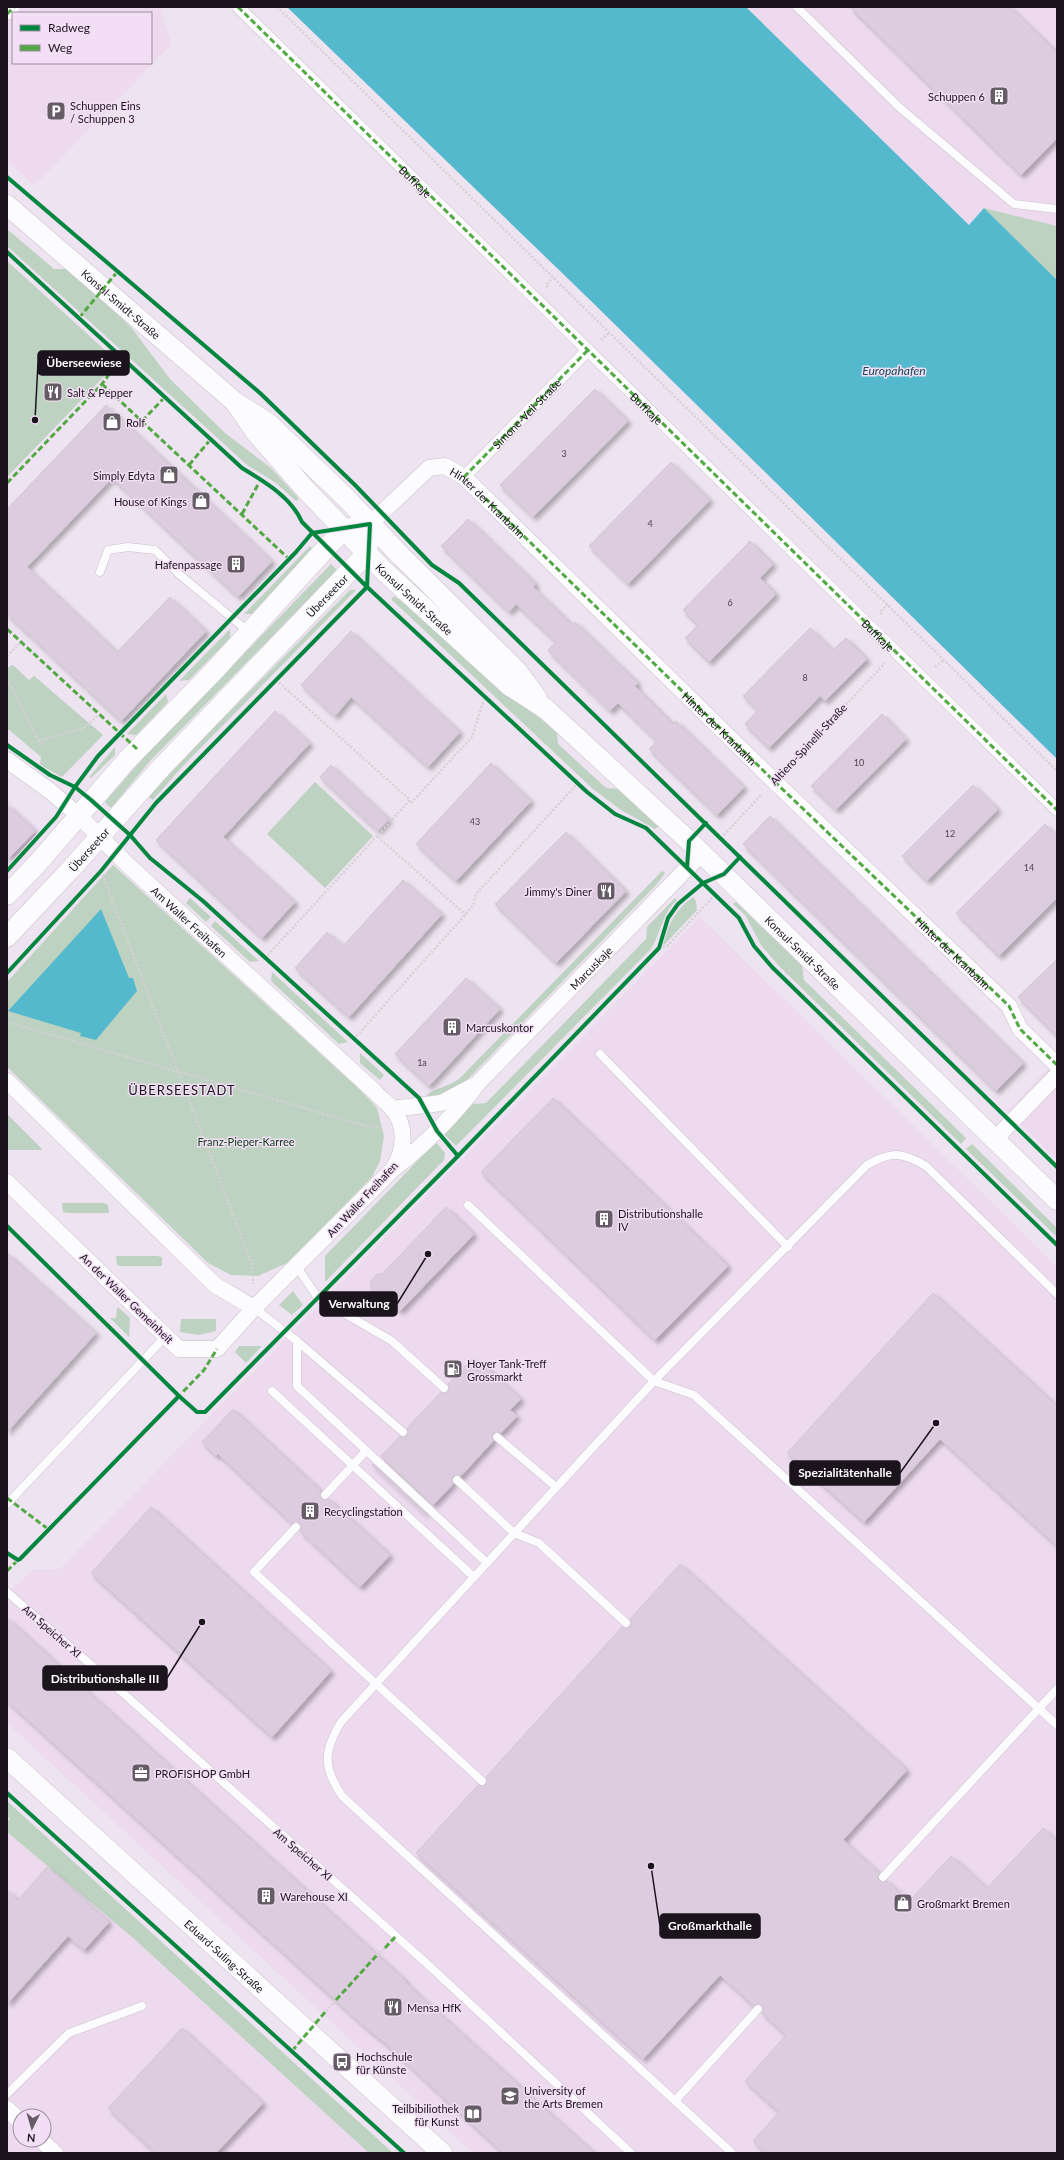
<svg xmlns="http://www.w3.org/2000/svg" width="1064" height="2160" viewBox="0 0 1064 2160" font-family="Lato,sans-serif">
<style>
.built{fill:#eddaef;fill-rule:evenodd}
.green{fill:#bed2c1}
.water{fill:#55b9cd}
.building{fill:#ddccdf;stroke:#d0c8d2;filter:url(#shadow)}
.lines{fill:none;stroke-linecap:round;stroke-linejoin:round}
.service-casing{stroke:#cac1cb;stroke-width:9}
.pedestrian-casing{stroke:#cac1cb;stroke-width:13}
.minor-casing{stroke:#cac1cb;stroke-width:17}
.tertiary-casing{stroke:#cac1cb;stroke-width:21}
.path{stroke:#d5d2d6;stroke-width:2.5;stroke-dasharray:2 2;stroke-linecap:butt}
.service{stroke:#fcfbfd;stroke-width:8}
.pedestrian{stroke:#fcfbfd;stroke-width:12}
.minor{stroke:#fcfbfd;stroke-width:16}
.tertiary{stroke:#fcfbfd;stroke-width:20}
.quiet{stroke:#52a843;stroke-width:3;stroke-dasharray:6 3;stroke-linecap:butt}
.cycleway-casing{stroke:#f2def5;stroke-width:6}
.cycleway{stroke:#00873e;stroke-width:4}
.labels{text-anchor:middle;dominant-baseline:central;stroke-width:3;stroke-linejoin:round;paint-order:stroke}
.number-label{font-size:9px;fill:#4e444f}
.poi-label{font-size:11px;fill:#1b141c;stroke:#f2def5;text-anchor:start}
.street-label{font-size:11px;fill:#1b141c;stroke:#f2def5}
.park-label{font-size:11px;fill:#0f4219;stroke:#f2def5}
.water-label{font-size:12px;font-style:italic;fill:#134a54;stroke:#f2def5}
.quarter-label{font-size:13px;letter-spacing:1px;fill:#1b141c;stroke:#f2def5}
.leader{fill:none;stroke:#1b141c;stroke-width:1.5}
.callout-dot{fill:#1b141c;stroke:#f2def5;stroke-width:1.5}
.callout{fill:#1b141c;stroke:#1b141c;stroke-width:1.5}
.callout-label{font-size:12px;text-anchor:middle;font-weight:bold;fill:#fff}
</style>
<defs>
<filter id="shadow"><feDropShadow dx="3.5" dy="3.5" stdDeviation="2" flood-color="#0004"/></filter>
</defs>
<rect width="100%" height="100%" fill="#eee3f0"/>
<g class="built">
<path d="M7 7H160L172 44 34 186 7 160ZM13 13H151V63H13Z"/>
<path d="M746 7H1057V226L984 208 969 226Z"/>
<path d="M7 799 40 830 7 864Z"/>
<path d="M700 917 1057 1266V2153H473L7 1723V1594L31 1570 60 1569Z"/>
<path d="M1057 1059V1160L1007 1111Z"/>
<path d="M7 1832 132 1937 369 2153H7ZM20 2116H44V2140H20Z"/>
</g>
<g class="green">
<path d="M984 208 1057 226V280Z"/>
<path d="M7 229 54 269H68L131 327 170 379 225 433 271 468 299 499 296 501 276 483 247 465 7 246Z"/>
<path d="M7 261 118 362 7 477Z"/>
<path d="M310 546 312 548 311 552 253 614H244Z"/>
<path d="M331 564 337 570 151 760 111 808 105 802 145 756Z"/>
<path d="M350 590H356L182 767 153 800 149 797 178 764Z"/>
<path d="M394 596 407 605 557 733 558 744 606 788 619 789 659 826 655 829 621 810 593 789 391 599Z"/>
<path d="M230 629V638L189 680 179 681Z"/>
<path d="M13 665 29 680 34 676 103 735 62 777 40 765 41 757 7 728V668Z"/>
<path d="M166 694 168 702 136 735 127 734Z"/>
<path d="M115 747V755L91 778 89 777Z"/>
<path d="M315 782 373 836 325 888 267 834Z"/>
<path d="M113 865 359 1089 377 1108 384 1136 380 1161 372 1177 287 1263 258 1276 231 1275 208 1263 7 1067V982Z"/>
<path d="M662 871 665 873 658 883 465 1082 448 1093 427 1098 426 1096C433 1088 450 1087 460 1078Z"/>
<path d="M693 897 696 901 697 910 664 945 662 943C669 924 676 909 693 897Z"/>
<path d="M190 898 211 917 206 922 186 903Z"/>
<path d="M675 898 677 900C662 913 661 933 651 949L456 1146 444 1134 473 1104 486 1103 646 939 647 927Z"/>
<path d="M736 902 802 966 804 980 966 1138 961 1144 779 966 761 945 745 915 733 904Z"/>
<path d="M215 921 259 961 250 962 211 926Z"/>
<path d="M272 972 348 1042 339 1044 271 981Z"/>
<path d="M360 1053 384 1075 380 1080 360 1063Z"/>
<path d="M7 1114 43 1150H7Z"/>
<path d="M436 1142 445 1153 444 1160 325 1282V1256Z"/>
<path d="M972 1144 1057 1228V1237L966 1149Z"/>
<path d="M62 1203H104L108 1205 109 1213H67L63 1212Z"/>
<path d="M116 1256H157L162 1257V1266H121L117 1265Z"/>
<path d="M293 1291 303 1305 292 1315 279 1305Z"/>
<path d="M117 1308H119L130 1318 129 1337 110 1318H116Z"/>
<path d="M181 1319H216V1331L199 1335 180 1332Z"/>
<path d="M239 1346H262L246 1363 235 1352Z"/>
<path d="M7 1801 393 2153H369L132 1937 7 1832V1822L10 1819 7 1816Z"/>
</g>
<g class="water">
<path d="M287 7H746L969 225 984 208 1057 280V759L589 299Z"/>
<path d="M101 909 129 978H133L137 991 96 1040 80 1036 81 1033 8 1011Z"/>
</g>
<g class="building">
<path d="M850 7H1010L1057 53V138L1021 175Z"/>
<path d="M595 389 628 421 533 517 500 485Z"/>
<path d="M106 405 272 561 238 597 112 478 27 567 117 652 170 597 206 631 121 721 7 614V509Z"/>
<path d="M671 462 710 500 628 584 589 546Z"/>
<path d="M468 519 536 584 533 587 572 625 575 622 638 683 635 686 673 724 676 721 744 787 717 815 649 749 657 741 618 703 610 711 548 650 556 642 516 604 509 612 441 546Z"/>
<path d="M750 541 773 564 760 578 776 594 709 662 685 638 698 625 683 610Z"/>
<path d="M810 628 833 650 846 638 867 659 825 701 820 696 769 748 745 724 758 710 743 696Z"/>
<path d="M351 631 460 732 428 767 351 697 335 716 301 685Z"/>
<path d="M275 711 310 743 223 837 295 902 262 938 156 840Z"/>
<path d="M882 714 906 739 836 810 811 786Z"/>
<path d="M491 763 531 801 456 881 416 844Z"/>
<path d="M331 765 389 819 378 831 320 777Z"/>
<path d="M973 785 998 809 927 881 902 856Z"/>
<path d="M7 805 35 831 7 860Z"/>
<path d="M770 816 1023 1063 996 1091 743 844Z"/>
<path d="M1045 824 1057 837V898L999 956 956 913Z"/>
<path d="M566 832 626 891 556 963 495 904Z"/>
<path d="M403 880 442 914 349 1017 295 968 327 932 343 946Z"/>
<path d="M1057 959V1036L1018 997Z"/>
<path d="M466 978 500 1009 429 1086 395 1054Z"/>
<path d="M553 1098 728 1266 655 1340 481 1172Z"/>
<path d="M446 1207 474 1234 400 1311 384 1296 372 1291 370 1282 377 1274H382Z"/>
<path d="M7 1253 96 1333 7 1432Z"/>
<path d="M933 1293 1057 1406V1546L940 1439 864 1522 787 1453Z"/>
<path d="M473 1358 478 1363 480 1361 521 1399 510 1410 517 1416 501 1433 498 1432 493 1433 492 1436 493 1441 461 1476H453L452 1479 453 1484 433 1505 381 1456 400 1436H407V1428L441 1392H448L449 1389 448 1384Z"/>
<path d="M233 1409 321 1491 320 1496 322 1499H329L390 1555 360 1587 300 1531 301 1526 299 1523H292L218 1454 216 1456 202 1442Z"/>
<path d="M373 1464 426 1513 425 1514 372 1465Z"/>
<path d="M151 1507 331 1671 272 1737 91 1573Z"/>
<path d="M680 1564 907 1770 843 1840 879 1873 878 1878 880 1881H887L909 1901 951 1856 987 1888 1043 1828 1057 1841V2153H766L753 2141 779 2112 745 2081 786 2035 762 2013 763 2010 761 2005 757 2004 754 2006 720 1975 643 2059 416 1853 478 1785 483 1786 486 1784V1777L622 1627H630L631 1624 630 1619Z"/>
<path d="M7 1618 406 1981 405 1982 420 1996 594 2153H503L384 2042 365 2027 7 1701Z"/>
<path d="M47 1867 109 1922 84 1950 68 1936 7 2004V1890L18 1900Z"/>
<path d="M182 2028 263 2103 216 2153H156L108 2108Z"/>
</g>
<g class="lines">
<defs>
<g id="service">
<path d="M797 7 899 107 1014 204 1057 209"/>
<path d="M100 572 108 550 128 547 155 550 180 575 249 632"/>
<path d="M600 1054 788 1247"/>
<path d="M468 1205 654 1381 694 1395 1057 1725"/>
<path d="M297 1267 318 1298 392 1341 444 1388"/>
<path d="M254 1308 297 1341 403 1432"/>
<path d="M297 1341V1386L487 1563"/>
<path d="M272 1391 474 1577"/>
<path d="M497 1437 556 1487"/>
<path d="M457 1480 514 1533 539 1543 626 1623"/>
<path d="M325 1495 366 1451"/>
<path d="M7 1504 166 1336"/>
<path d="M296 1527 254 1572 482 1781"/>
<path d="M7 1592 105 1677 424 1961 631 2153"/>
<path d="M883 1877 1057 1689"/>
<path d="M7 2094 69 2033 142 2006"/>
<path d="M675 2101 758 2009"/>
<path d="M732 2153 342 1796C323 1767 323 1752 341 1722L654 1381 867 1165C891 1151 902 1152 926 1166L1057 1294"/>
</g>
<g id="pedestrian">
<path d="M238 7 1057 810"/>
<path d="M7 14 14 7"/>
<path id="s1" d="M464 477 588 350"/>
</g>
<g id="minor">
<path id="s2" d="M370 524 429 468 445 466 464 477 774 781 1009 1006 1020 1029 1057 1065"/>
<path id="s3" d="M7 760 50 791 78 815 127 864 374 1091C379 1097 386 1102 392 1108 407 1126 405 1151 393 1169L254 1308 217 1349H179L7 1182"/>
<path d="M7 1081 215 1285 254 1308"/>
<path d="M392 1109 441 1103 473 1086"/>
<path d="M995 1139 1057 1075"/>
<path id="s4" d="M396 1167C428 1142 455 1114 479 1082L702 853"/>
<path d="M7 2109 20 2121"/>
<path d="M41 2140 55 2153"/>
</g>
<g id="tertiary">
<path id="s5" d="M7 205 235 402 268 423 345 497 400 555 517 671 537 698"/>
<path id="s6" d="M235 402 257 434 306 490 384 571 510 686 546 709 689 841 1057 1200"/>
<path d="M7 895 37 864 127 760 214 671 327 547 345 529 358 527"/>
<path id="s7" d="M7 937 70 870 159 770 367 553 368 540"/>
<path id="s8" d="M7 1758 442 2153"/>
</g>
</defs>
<use href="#service" class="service-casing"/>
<use href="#pedestrian" class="pedestrian-casing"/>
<use href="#minor" class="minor-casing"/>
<use href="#tertiary" class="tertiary-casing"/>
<g class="path">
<path d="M277 7 1057 771"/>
<path d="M548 287 546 285 553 278"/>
<path d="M601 340 609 333"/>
<path d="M882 614 880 612 888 604"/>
<path d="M7 656 21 642"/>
<path d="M935 667 944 660"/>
<path d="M7 679 42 747"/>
<path d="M276 680 410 800"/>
<path d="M38 741 84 728 99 715"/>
<path d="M786 769 885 663"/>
<path d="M378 837 466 915"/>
<path d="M721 838 762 794"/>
<path d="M101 871 252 1264 253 1284"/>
<path d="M659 948 667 946 716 894"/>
<path d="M265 958 410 800 412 802 472 737 485 696"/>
<path d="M783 977 791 969"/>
<path d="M7 1022 366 1126 382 1127"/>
<path d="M354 1039 473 906 476 894 578 783"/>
<path d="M377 1955 385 1948"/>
<path d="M326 2011 336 2000"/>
</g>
<use href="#service" class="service"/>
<use href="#pedestrian" class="pedestrian"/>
<use href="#minor" class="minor"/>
<use href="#tertiary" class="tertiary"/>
<g class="quiet">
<path id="s9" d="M238 7 1057 810"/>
<path d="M7 14 14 7"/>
<path d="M79 318 118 271"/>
<path d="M102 384 289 559"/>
<path d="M142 421 165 397"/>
<path d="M189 465 211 439"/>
<path d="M464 477 588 350"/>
<path d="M7 483 102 384 110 373 115 352"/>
<path d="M485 498 774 781 1009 1006 1020 1029 1057 1065"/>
<path d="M242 514 261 479"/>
<path d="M7 629 137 749"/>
<path d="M177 1398 204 1370 217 1349"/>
<path d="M7 1498 48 1529"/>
<path d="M7 1571 20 1558"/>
<path d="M385 1948 396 1936"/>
<path d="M336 2000 377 1955"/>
<path d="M292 2051 326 2011"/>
</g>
<defs>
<g id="cycleway">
<path d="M7 177 260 393 355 485 432 565 459 583 1057 1167"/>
<path d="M7 252 242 468C265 482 291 497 302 522L365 585 587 792 615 814 646 828 739 918 754 946 772 967 1057 1245"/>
<path d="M7 745 50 775 75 787 91 800 130 835 150 858 203 901 419 1098 437 1131 458 1156"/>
<path d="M687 867 689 841 706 823"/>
<path d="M7 871 56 817 75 787 98 756 296 552 312 533 370 524 367 587 156 803 101 871 7 973"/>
<path d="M7 1226 179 1396 197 1412H205L458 1156 659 948 668 918 678 904 703 883 724 874 740 857"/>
<path d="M7 1553 18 1560 20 1559 179 1396"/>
<path d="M7 1793 404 2153"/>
</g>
</defs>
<use href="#cycleway" class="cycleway-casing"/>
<use href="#cycleway" class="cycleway"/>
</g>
<defs>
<symbol id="building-square" viewBox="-11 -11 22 22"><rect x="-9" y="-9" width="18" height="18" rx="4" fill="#655c66" stroke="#f2def5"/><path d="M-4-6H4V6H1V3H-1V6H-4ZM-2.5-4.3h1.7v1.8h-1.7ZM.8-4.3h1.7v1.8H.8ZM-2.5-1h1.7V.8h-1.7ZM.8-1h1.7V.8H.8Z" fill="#fff"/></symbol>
<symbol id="parking-square" viewBox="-11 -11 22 22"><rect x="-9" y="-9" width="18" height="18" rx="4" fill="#655c66" stroke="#f2def5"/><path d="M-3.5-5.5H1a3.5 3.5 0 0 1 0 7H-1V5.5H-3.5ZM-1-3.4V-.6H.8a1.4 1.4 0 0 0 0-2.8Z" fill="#fff"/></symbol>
<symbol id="restaurant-square" viewBox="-11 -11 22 22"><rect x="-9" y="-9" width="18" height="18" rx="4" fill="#655c66" stroke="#f2def5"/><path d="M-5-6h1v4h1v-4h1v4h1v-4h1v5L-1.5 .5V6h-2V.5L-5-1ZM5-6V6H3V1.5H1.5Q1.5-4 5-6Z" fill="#fff"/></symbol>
<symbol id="shop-square" viewBox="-11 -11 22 22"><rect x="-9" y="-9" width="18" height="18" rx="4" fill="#655c66" stroke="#f2def5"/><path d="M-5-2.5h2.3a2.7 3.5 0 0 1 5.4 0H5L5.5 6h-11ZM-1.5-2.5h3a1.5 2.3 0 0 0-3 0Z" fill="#fff"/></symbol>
<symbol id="fuel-square" viewBox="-11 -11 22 22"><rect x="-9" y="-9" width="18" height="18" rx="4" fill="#655c66" stroke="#f2def5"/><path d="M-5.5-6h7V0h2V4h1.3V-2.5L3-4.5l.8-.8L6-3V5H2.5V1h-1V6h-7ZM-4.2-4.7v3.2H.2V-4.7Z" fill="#fff"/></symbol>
<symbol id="office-square" viewBox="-11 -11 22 22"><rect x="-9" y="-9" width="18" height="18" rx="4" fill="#655c66" stroke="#f2def5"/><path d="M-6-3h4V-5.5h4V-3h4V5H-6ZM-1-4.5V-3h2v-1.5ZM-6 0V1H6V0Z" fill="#fff"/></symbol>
<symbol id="bus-square" viewBox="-11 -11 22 22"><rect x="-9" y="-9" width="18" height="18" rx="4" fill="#655c66" stroke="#f2def5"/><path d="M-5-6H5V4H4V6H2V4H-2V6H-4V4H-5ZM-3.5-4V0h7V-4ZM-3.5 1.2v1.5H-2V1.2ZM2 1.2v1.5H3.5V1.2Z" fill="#fff"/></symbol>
<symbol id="university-square" viewBox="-11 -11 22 22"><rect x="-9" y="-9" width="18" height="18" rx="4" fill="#655c66" stroke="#f2def5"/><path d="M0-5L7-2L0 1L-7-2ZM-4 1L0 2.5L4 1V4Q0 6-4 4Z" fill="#fff"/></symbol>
<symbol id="library-square" viewBox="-11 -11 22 22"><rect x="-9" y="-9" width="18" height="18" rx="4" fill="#655c66" stroke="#f2def5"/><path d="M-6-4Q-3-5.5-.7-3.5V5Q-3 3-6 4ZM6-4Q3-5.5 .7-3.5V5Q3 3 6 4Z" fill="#fff"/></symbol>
</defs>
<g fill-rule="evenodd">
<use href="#building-square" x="988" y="85" width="22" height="22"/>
<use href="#parking-square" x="45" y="100" width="22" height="22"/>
<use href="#restaurant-square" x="42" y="381" width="22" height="22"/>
<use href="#shop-square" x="101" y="411" width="22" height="22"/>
<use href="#shop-square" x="158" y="464" width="22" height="22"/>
<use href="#shop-square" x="190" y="490" width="22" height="22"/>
<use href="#building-square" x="225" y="553" width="22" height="22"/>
<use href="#restaurant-square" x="595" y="880" width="22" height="22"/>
<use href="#building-square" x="441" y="1016" width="22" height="22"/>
<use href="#building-square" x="593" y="1208" width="22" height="22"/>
<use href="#fuel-square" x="442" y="1358" width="22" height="22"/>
<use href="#building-square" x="299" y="1500" width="22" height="22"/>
<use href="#office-square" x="130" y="1762" width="22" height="22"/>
<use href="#building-square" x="255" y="1885" width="22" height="22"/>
<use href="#shop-square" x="892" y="1892" width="22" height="22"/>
<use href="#restaurant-square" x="382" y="1996" width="22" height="22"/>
<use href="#bus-square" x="331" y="2051" width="22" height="22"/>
<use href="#university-square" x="499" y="2085" width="22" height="22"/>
<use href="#library-square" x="462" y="2103" width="22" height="22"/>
</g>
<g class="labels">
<g class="number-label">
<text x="564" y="453">3</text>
<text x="650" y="523">4</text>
<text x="730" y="602">6</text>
<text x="805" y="677">8</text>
<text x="859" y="762">10</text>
<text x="475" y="821">43</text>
<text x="950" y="833">12</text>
<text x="1029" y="867">14</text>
<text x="422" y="1062">1a</text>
</g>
<g class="poi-label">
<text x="985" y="96" text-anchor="end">Schuppen 6</text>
<text x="70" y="105">Schuppen Eins<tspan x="70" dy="13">/ Schuppen 3</tspan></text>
<text x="67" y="392">Salt &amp; Pepper</text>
<text x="126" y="422">Rolf</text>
<text x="155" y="475" text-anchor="end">Simply Edyta</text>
<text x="187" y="501" text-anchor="end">House of Kings</text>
<text x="222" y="564" text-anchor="end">Hafenpassage</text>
<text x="592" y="891" text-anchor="end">Jimmy's Diner</text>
<text x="466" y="1027">Marcuskontor</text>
<text x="618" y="1213">Distributionshalle<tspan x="618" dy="13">IV</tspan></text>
<text x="467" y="1363">Hoyer Tank-Treff<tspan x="467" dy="13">Grossmarkt</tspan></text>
<text x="324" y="1511">Recyclingstation</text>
<text x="155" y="1773">PROFISHOP GmbH</text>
<text x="280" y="1896">Warehouse XI</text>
<text x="917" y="1903">Großmarkt Bremen</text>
<text x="407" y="2007">Mensa HfK</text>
<text x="356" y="2056">Hochschule<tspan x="356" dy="13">für Künste</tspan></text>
<text x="524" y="2090">University of<tspan x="524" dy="13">the Arts Bremen</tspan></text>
<text x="459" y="2108" text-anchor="end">Teilbibiliothek<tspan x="459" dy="13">für Kunst</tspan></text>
</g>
<g class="street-label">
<text stroke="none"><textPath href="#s9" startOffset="249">Buffkaje</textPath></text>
<text stroke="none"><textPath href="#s5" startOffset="151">Konsul-Smidt-Straße</textPath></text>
<text stroke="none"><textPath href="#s9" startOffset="573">Buffkaje</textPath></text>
<text stroke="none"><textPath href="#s1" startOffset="89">Simone-Veil-Straße</textPath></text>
<text stroke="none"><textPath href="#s2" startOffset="154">Hinter der Kranbahn</textPath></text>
<text stroke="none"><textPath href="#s7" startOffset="468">Überseetor</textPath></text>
<text stroke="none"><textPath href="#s6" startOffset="267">Konsul-Smidt-Straße</textPath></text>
<text stroke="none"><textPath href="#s9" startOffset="897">Buffkaje</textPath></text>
<text stroke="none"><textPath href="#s2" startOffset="478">Hinter der Kranbahn</textPath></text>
<text transform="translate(808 744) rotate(-47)">Altiero-Spinelli-Straße</text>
<text stroke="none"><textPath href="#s7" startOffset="120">Überseetor</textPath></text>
<text stroke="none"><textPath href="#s3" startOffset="244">Am Waller Freihafen</textPath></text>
<text stroke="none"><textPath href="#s6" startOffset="793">Konsul-Smidt-Straße</textPath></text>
<text stroke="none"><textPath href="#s2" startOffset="802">Hinter der Kranbahn</textPath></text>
<text stroke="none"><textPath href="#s4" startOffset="279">Marcuskaje</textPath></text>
<text transform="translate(362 1199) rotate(-47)">Am Waller Freihafen</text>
<text transform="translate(127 1298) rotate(44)">An der Waller Gemeinheit</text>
<text transform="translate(52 1631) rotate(41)">Am Speicher XI</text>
<text transform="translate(303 1854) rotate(41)">Am Speicher XI</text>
<text stroke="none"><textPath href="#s8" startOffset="294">Eduard-Suling-Straße</textPath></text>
</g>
<g class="park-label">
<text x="246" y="1141">Franz-Pieper-Karree</text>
</g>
<g class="water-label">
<text x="894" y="370">Europahafen</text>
</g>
<g class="quarter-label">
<text x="182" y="1090">ÜBERSEESTADT</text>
</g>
</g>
<path class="leader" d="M35 420L38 363M428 1254L397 1304M936 1423L900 1473M202 1622L167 1678M651 1866L660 1926"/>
<g class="callout-dot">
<circle cx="35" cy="420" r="4"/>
<circle cx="428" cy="1254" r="4"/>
<circle cx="936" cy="1423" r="4"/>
<circle cx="202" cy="1622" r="4"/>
<circle cx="651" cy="1866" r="4"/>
</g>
<g class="callout">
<rect x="38" y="351" width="91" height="24" rx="4"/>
<rect x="320" y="1292" width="77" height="24" rx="4"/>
<rect x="790" y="1461" width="110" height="24" rx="4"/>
<rect x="43" y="1666" width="124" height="24" rx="4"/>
<rect x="660" y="1914" width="100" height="24" rx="4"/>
</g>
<g class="callout-label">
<text x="84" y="367">Überseewiese</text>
<text x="359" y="1308">Verwaltung</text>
<text x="845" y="1477">Spezialitätenhalle</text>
<text x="105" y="1683">Distributionshalle III</text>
<text x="710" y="1930">Großmarkthalle</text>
</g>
<rect width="1064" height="2160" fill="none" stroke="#1b141c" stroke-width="16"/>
<rect x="12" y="12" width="140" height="52" fill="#f2def5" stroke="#9c8d9e"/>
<rect x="20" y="25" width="20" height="6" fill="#00873e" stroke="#9c8d9e"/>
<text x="48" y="32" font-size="12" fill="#1b141c">Radweg</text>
<rect x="20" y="45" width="20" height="6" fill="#52a843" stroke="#9c8d9e"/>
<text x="48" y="52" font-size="12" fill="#1b141c">Weg</text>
<g transform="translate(32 2128) rotate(185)"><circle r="19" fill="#f2def5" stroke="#9c8d9e"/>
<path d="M0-3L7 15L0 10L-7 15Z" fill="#655c66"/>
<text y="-6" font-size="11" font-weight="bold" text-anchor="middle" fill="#1b141c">N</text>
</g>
</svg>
